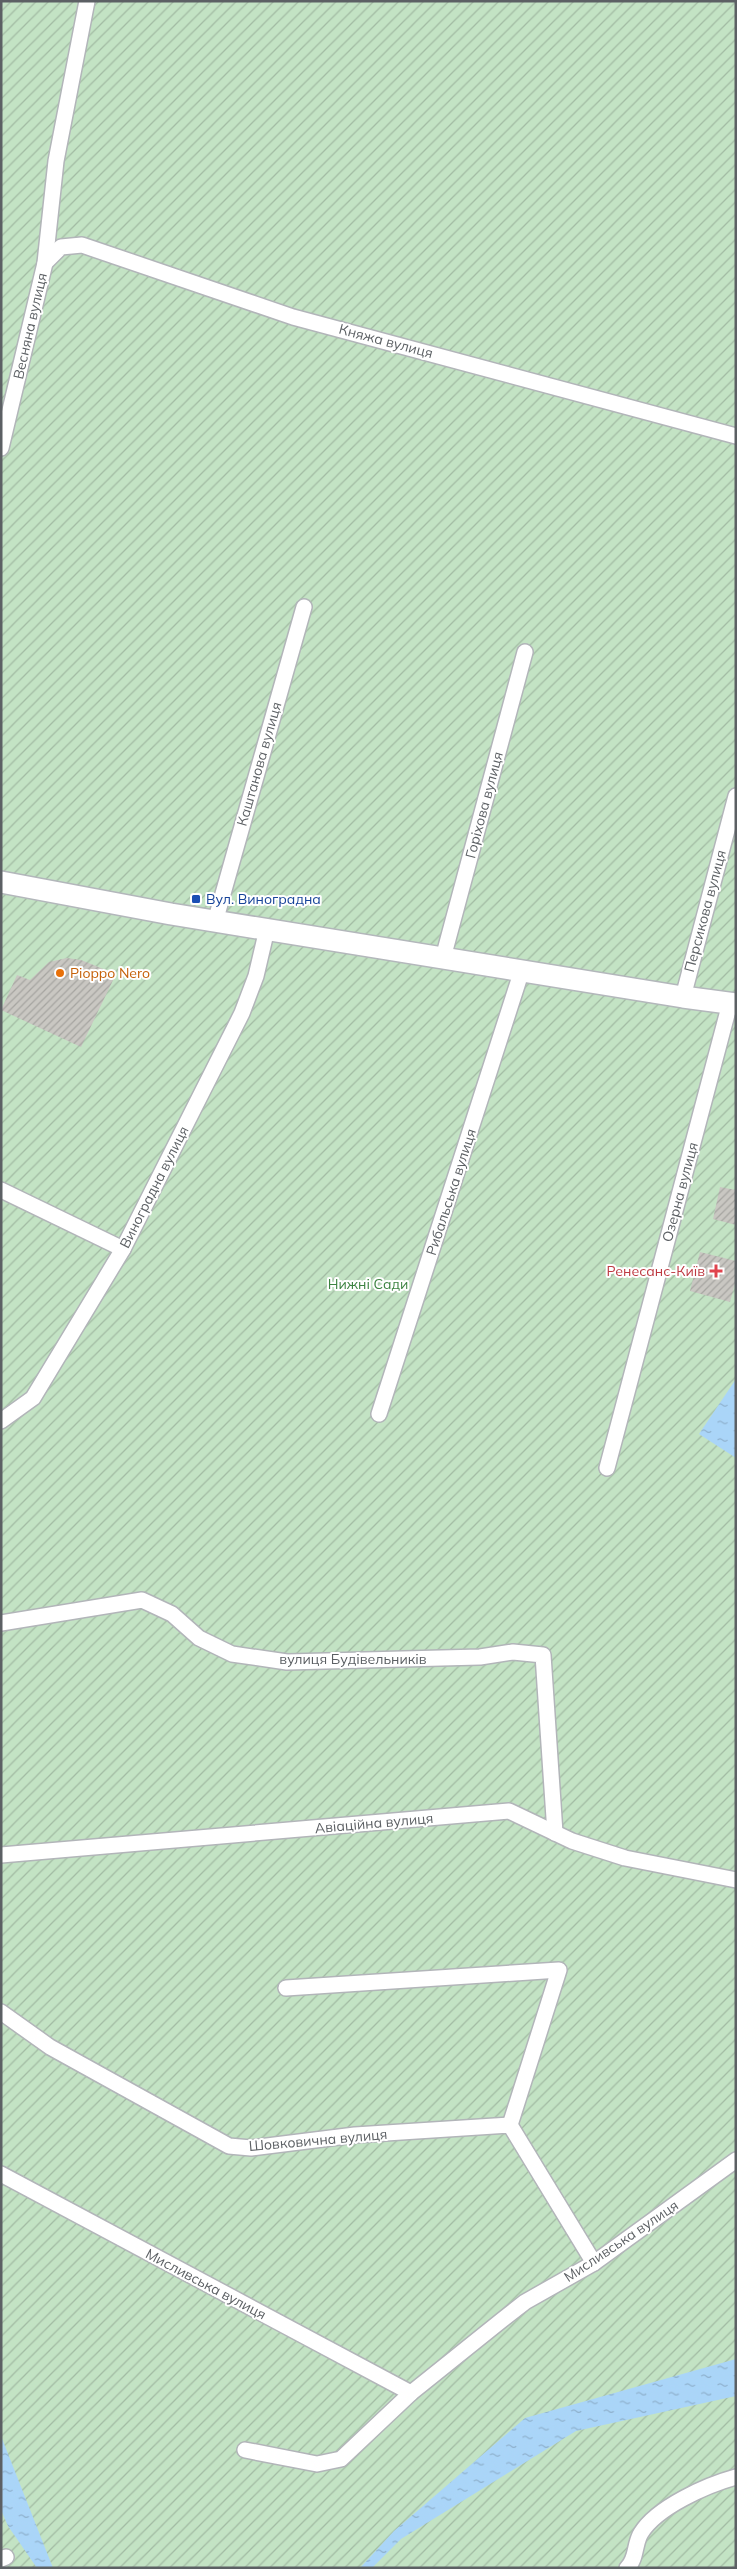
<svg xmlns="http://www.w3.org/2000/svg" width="737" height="2569" viewBox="0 0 737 2569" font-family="Mulish,sans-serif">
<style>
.garden{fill:url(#garden-furrows)}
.water{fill:url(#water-ripples)}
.building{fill:url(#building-hatch)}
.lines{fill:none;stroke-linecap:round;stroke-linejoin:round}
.street-casing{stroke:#b2b5b9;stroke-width:18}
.secondary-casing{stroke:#b3b7bb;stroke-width:24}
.street{stroke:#fff;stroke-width:15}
.secondary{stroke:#fff;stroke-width:21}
.transit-dot{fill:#1a4fb4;stroke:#fff;stroke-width:2}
.food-dot{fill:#e8710a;stroke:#fff;stroke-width:2}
.health-dot{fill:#e0444e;stroke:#fff;stroke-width:2}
.labels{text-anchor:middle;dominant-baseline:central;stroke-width:4;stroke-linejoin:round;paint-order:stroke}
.street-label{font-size:14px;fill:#5c6064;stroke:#fff}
.transit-label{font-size:14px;fill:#164399;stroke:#fff;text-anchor:start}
.food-label{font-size:14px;fill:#c56008;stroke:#fff;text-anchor:start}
.health-label{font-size:14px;fill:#be3a42;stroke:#fff;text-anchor:end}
.park-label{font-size:14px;fill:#3c8341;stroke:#fff}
</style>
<defs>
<pattern id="garden-furrows" width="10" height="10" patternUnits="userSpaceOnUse" patternTransform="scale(1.25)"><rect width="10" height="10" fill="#c3e3c4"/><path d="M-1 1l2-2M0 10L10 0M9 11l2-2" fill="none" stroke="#a2bba3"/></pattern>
<pattern id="water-ripples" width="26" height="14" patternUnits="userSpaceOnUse" patternTransform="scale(1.25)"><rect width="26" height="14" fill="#aad5f8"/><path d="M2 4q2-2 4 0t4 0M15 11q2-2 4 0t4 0" fill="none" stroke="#8eb0cc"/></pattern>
<pattern id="building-hatch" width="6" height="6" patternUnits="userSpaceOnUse" patternTransform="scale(1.25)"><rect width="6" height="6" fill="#c9c7c2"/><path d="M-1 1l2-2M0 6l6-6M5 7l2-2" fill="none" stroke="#a6a5a1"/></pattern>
</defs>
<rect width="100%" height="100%" fill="#eeece5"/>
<rect class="garden" x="1" y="1" width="735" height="2567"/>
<g class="water">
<path d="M736 1379V1458L699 1434Z"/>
<path d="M736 2359V2396L576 2431 401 2539 372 2568H360L394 2531 525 2418Z"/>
<path d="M1 2436 53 2568H37L8 2526 1 2510Z"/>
</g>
<g class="building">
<path d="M67 958 81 960 116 974 81 1047 1 1010 17 975 30 980 49 962Z"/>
<path d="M720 1187 736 1190V1225L713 1219Z"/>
<path d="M700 1252 736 1261V1280L730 1302 690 1291Z"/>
</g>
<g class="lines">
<defs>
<g id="street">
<path d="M45 263 61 247 82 245 293 317 736 436"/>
<path d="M1 448 45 263 56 161 87 1"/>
<path d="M215 922 304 607"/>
<path d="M443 958 525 652"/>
<path d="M683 997 736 796"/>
<path d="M1 1190 123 1249"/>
<path d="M379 1414 522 970"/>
<path d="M1 1421 33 1398 123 1249 242 1013 256 976 267 929"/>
<path d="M607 1468 730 1003"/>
<path d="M1 1623 142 1600 172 1614 199 1638 232 1654 287 1662 480 1657 513 1652 543 1655 555 1833"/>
<path d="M1 1855 509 1811 572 1841 625 1858 736 1880"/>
<path d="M286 1988 559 1970 510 2125"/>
<path d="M1 2012 50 2047 229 2146 251 2148 355 2135 510 2125 594 2263"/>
<path d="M1 2174 411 2393"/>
<path d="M245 2450 317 2464 341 2459 411 2393 502 2320 525 2302 594 2263 736 2160"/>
<path d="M1 2559 6 2557"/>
<path d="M627 2568C637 2559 634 2544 641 2533 657 2507 707 2485 736 2477"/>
</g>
<path id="secondary" d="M1 882 171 914 683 997 736 1004"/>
</defs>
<use href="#street" class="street-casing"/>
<use href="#secondary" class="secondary-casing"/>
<use href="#street" class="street"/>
<use href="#secondary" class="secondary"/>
</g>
<rect class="transit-dot" x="191" y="894" width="10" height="10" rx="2.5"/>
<circle class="food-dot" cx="60" cy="973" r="5"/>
<path class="health-dot" d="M713.5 1263.5h5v5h5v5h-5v5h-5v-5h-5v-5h5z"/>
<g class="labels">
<g class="street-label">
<text transform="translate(30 326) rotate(-77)">Весняна вулиця</text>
<text transform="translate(386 341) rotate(15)">Княжа вулиця</text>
<text transform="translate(259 764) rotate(-74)">Каштанова вулиця</text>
<text transform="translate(484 805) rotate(-75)">Горіхова вулиця</text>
<text transform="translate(705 911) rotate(-75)">Персикова вулиця</text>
<text transform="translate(154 1187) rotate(-63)">Виноградна вулиця</text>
<text transform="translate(451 1192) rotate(-72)">Рибальська вулиця</text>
<text transform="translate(680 1192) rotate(-75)">Озерна вулиця</text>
<text x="353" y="1659">вулиця Будівельників</text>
<text transform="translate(374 1823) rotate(-5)">Авіаційна вулиця</text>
<text transform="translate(318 2140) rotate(-5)">Шовковична вулиця</text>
<text transform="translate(621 2241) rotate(-34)">Мисливська вулиця</text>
<text transform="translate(206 2284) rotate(28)">Мисливська вулиця</text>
</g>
<g class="transit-label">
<text x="206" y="899">Вул. Виноградна</text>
</g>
<g class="food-label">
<text x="70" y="973">Pioppo Nero</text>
</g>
<g class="health-label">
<text x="705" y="1271">Ренесанс-Київ</text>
</g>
<g class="park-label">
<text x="368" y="1284">Нижні Сади</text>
</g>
</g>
<rect width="737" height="2569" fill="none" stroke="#5c6064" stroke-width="5"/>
</svg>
